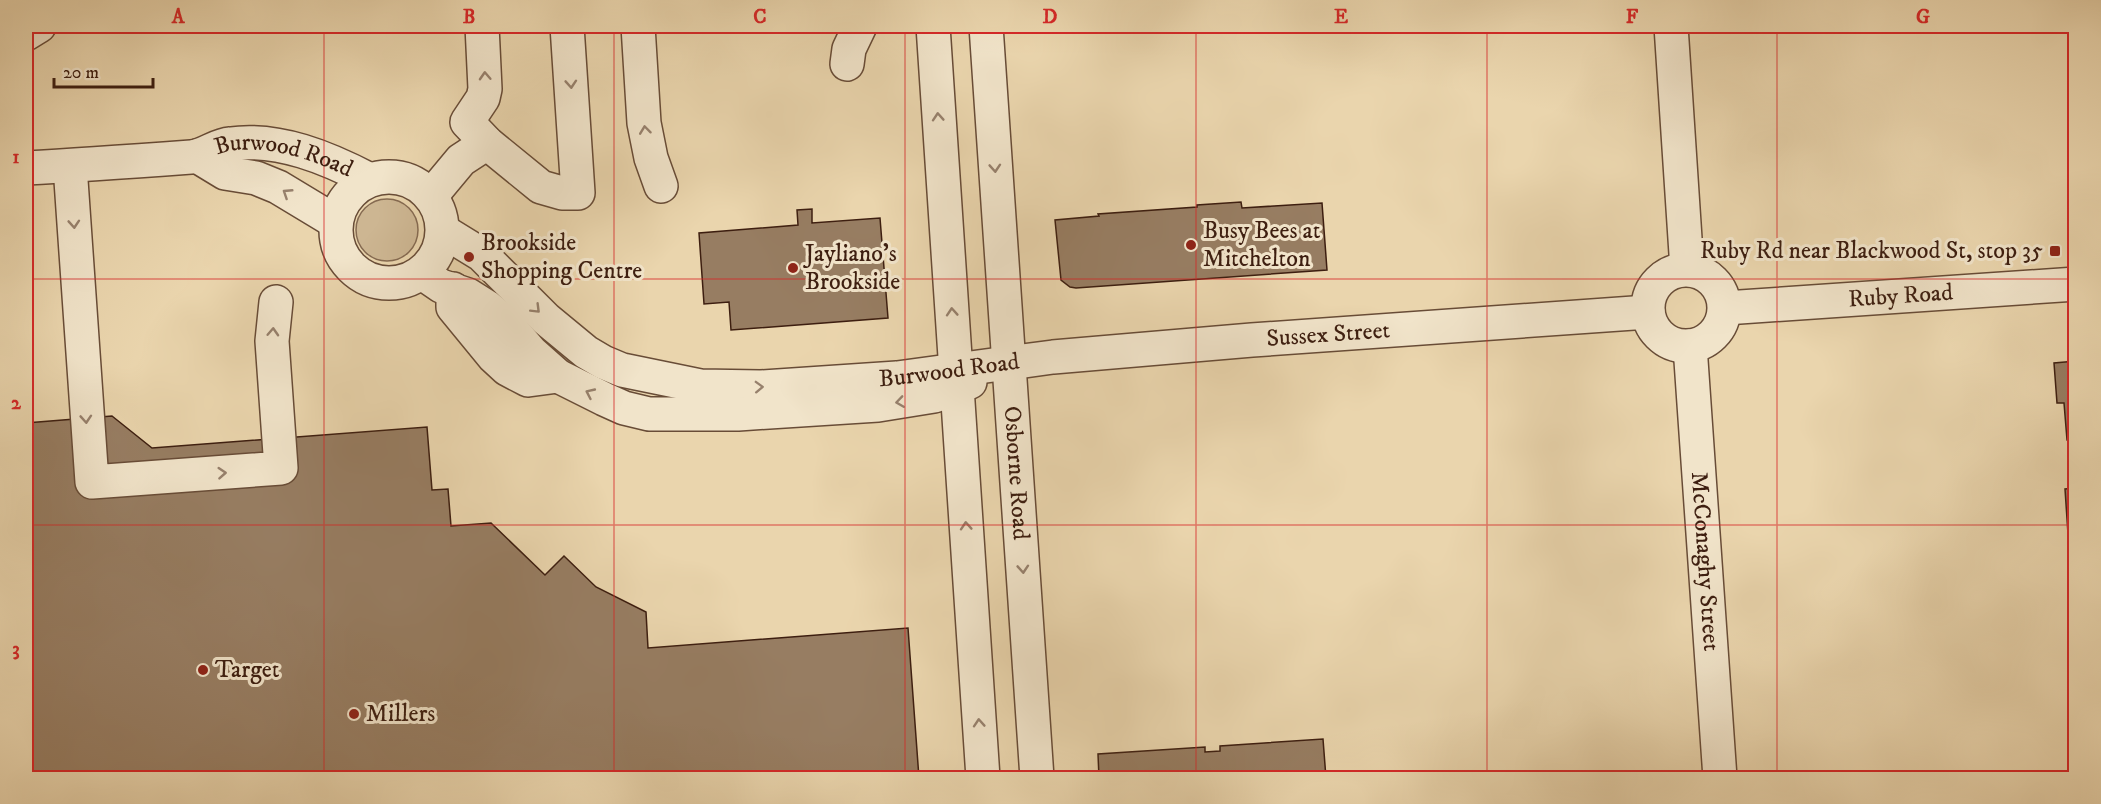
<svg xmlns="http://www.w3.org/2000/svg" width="2101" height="804" viewBox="0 0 2101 804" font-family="'IM FELL DW Pica',serif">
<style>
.green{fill:#cdb692;stroke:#856a51;stroke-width:1.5}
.building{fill:#977d62;stroke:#3d1e10;stroke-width:1.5}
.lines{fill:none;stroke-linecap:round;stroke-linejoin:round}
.minor-casing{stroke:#684c37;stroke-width:36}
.minor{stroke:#f1e4ca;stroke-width:33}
.oneway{stroke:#97816d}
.grid{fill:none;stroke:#d62828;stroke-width:1.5;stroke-opacity:0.55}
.poi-dot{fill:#8f2418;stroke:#f1e4ca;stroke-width:2}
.labels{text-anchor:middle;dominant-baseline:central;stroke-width:6;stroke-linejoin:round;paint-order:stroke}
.street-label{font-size:24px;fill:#3d1e10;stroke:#f1e4ca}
.poi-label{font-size:24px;fill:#3d1e10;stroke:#f1e4ca;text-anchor:start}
.neatline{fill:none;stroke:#d62828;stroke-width:2}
.grid-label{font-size:20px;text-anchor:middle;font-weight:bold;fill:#d62828}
</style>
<rect width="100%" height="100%" fill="#ead5ad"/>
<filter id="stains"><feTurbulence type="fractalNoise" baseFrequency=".00333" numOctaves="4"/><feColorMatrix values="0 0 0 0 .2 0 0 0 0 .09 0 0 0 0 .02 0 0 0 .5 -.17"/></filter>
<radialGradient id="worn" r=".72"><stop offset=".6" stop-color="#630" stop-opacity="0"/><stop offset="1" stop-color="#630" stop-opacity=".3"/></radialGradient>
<circle class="green" cx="387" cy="230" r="31"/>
<g class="building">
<path d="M1241 202 1242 208 1322 203 1327 270 1076 288 1070 287 1061 280 1055 220 1099 216 1098 214 1197 207V205Z"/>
<path d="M812 209V223L880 218 888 318 731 330 729 302 704 304 699 233 798 225 797 210Z"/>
<path d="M26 260 32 357H26Z"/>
<path d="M2076 361V439L2067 440 2064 403H2057L2054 363Z"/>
<path d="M112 416 152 448 427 427 432 490 448 489 451 526 491 523 545 575 564 556 596 587 646 612 648 648 908 628 919 778H26V423Z"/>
<path d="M2076 488V534H2068L2065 489Z"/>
<path d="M1323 739 1326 778H1099L1098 754 1205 747V752L1220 751V746Z"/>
</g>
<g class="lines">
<defs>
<g id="minor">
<path d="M482 26 485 89 483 98 467 122 487 143 541 187 562 193H578L567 26"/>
<path d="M638 26 644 123 651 158 661 186"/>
<path d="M933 26 983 778"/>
<path id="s1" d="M986 26 1037 778"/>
<path d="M1671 26 1687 269"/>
<path d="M26 34 39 26"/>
<path d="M847 64 849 49 860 26"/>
<path d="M197 156 225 173 256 178 278 187 336 222"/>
<path d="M70 166 92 482 281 468 272 341 276 302"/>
<path id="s2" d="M26 168C81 165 136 161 191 157 205 156 216 145 230 144 278 137 328 158 370 180"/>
<circle cx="389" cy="230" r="53"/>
<path d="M431 196 461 160 487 143"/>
<path id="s3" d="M443 231 482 255 546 319 586 352 603 362 622 370 700 386 761 387 897 378 1053 357 1252 340 1648 312"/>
<circle cx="1686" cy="308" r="38"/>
<path d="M422 273 441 286 468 295 487 307 505 322 531 352 558 376 604 399 624 408 649 414H738L878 405 934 396 970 382"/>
<path d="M453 289V307L494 357 507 369 528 380 558 376"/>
<path id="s4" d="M1725 308 2076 284"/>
<path id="s5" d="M1690 346 1720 778"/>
</g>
</defs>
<use href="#minor" class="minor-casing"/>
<use href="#minor" class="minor"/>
</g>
<defs><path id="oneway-chevron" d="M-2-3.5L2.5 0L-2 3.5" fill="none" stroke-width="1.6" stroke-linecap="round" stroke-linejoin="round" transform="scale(1.5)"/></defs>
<g class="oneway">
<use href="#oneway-chevron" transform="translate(485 76) rotate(-93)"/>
<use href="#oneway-chevron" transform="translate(571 84) rotate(86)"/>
<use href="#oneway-chevron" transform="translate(938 117) rotate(-94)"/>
<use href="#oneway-chevron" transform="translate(645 130) rotate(-97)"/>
<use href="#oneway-chevron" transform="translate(995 168) rotate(86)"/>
<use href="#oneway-chevron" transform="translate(287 193) rotate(-147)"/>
<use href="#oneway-chevron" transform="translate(74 224) rotate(86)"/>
<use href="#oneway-chevron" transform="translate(536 309) rotate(45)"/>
<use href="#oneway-chevron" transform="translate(952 312) rotate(-94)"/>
<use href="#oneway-chevron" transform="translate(273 332) rotate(-87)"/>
<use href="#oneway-chevron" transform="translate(759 387) rotate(-2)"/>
<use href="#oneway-chevron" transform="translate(590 393) rotate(-155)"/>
<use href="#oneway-chevron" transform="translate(900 402) rotate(172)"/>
<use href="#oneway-chevron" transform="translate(86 419) rotate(86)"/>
<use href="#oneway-chevron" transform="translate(222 473) rotate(-4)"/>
<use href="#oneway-chevron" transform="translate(966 526) rotate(-94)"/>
<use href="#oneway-chevron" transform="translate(1023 569) rotate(86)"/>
<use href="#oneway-chevron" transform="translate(979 723) rotate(-94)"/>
</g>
<path class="grid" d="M324 26V778M614 26V778M905 26V778M1196 26V778M1487 26V778M1777 26V778M26 279H2076M26 525H2076"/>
<g class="poi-dot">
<circle cx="1191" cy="245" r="6"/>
<rect x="2049" y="245" width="12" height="12" rx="3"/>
<circle cx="469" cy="257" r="6"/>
<circle cx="793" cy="268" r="6"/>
<circle cx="203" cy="670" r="6"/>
<circle cx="354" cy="714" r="6"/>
</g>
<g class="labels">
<g class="street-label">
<text stroke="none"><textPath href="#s2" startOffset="262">Burwood Road</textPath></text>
<text stroke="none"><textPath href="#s4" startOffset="176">Ruby Road</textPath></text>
<text stroke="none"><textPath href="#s3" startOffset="939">Sussex Street</textPath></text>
<text stroke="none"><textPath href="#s3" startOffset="558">Burwood Road</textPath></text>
<text stroke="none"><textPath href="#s1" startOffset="448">Osborne Road</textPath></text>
<text stroke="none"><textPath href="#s5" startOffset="216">McConaghy Street</textPath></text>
</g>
<g class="poi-label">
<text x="1203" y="231">Busy Bees at<tspan x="1203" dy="28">Mitchelton</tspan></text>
<text x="481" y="243">Brookside<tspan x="481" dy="28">Shopping Centre</tspan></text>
<text x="2043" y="251" text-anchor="end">Ruby Rd near Blackwood St, stop 35</text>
<text x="805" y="254">Jayliano's<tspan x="805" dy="28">Brookside</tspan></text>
<text x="215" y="670">Target</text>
<text x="366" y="714">Millers</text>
</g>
</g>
<rect width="2101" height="804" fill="none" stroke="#ead5ad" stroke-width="66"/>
<path d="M54 78v9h99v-9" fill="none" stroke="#3d1e10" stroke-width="3"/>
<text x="63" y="78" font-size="18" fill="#3d1e10" stroke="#f1e4ca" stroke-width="4.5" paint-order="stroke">20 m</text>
<rect x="33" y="33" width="2035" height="738" class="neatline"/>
<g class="grid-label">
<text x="178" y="23">A</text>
<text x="469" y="23">B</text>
<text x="760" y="23">C</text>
<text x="1050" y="23">D</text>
<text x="1341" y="23">E</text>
<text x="1632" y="23">F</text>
<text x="1923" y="23">G</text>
<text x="16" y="163">1</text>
<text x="16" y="409">2</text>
<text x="16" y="655">3</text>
</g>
<rect width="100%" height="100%" filter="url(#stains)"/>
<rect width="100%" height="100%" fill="url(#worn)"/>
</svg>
